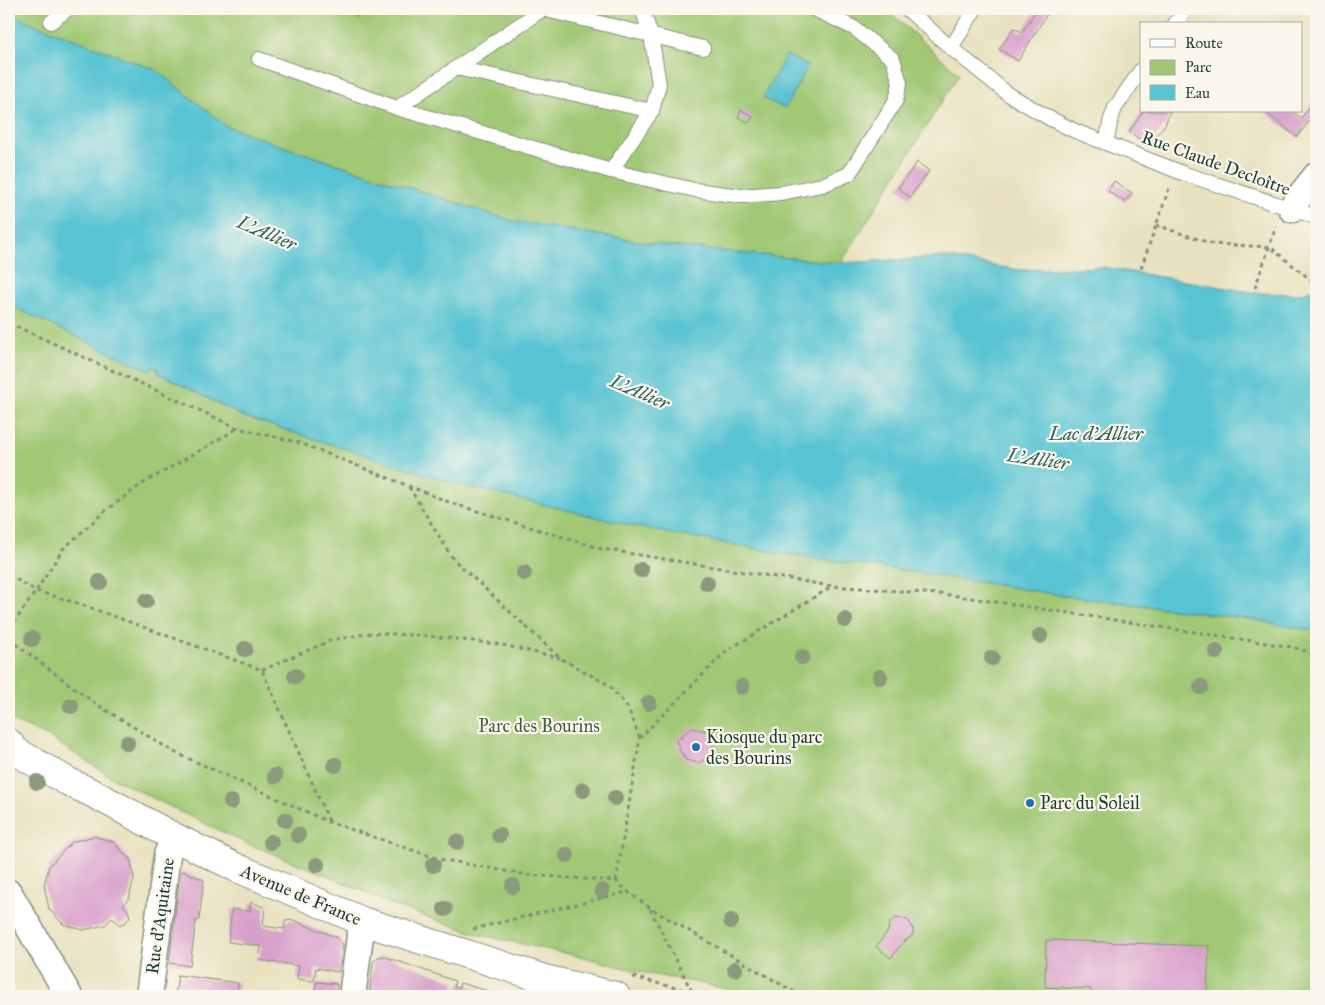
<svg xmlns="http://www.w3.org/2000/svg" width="1325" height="1005" viewBox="0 0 1325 1005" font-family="'IM FELL Great Primer',serif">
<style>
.green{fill:#a0c874;stroke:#608254}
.water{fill:#59c4d3;stroke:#3c8084}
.building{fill:#d89fcb}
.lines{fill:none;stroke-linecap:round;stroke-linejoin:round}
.lane-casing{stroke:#848f7a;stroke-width:16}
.street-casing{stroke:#848f7a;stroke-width:29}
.secondary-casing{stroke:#848f7a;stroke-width:30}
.path{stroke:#848f7a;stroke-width:3;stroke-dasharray:4 4;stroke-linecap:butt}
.lane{stroke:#fff;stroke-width:14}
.street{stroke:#fff;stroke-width:26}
.secondary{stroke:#fff;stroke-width:28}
.tree{fill:#8b9a7b}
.poi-dot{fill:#1f6fb2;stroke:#fbf7ec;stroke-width:2}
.labels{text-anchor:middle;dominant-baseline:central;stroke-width:4.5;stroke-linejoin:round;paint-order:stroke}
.street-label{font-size:18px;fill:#1f3d34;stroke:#fbf7ec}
.park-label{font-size:18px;fill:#3f6044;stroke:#fbf7ec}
.poi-label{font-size:18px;fill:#1f3d34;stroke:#fbf7ec;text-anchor:start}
.water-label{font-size:19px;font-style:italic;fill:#2e5f5c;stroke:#fbf7ec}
</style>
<rect width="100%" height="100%" fill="#fbf7ec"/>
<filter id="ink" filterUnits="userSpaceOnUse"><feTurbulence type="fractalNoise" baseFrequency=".02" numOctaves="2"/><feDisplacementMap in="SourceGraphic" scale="10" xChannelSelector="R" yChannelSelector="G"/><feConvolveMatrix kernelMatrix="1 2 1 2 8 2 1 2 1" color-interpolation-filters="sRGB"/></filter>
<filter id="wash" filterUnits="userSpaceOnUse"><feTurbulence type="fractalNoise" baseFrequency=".0096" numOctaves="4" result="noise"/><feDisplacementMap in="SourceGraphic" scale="20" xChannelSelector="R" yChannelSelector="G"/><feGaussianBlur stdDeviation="1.12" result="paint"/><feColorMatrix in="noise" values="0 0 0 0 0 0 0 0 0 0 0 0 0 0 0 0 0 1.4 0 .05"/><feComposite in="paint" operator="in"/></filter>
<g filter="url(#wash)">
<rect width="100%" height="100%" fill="#e8e1bf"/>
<g class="green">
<path d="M9 9H886L959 74 841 263 669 246 512 221 282 146 226 126 156 70 34 24 9 13Z"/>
<path d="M9 305 137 365 153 367 159 370 158 373 245 417 327 443 651 530 786 554 928 574 1060 595 1243 618 1316 631V996H755L704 984 644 973 587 958 480 935 395 906 326 875 248 844 185 814 113 778 47 736 9 720Z"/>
</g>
<g class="water">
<path d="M9 13 34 24 156 70 226 126 282 146 512 221 669 246 841 263 943 257 1019 270 1102 267 1257 293 1297 294 1316 289V631L1243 618 1060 595 928 574 786 554 651 530 460 485 245 417 158 373V369L153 367 151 370 137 365 9 305Z"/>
<path d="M786 55 808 66 785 108 763 98Z"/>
</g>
<g id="blocks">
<g class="building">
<path d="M350 9H369L356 17Z"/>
<path d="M1037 9H1050L1018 61 999 49 1014 28 1022 32Z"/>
<path d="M1316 99V112L1297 137 1264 111H1292L1301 118Z"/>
<path d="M741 110 753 116 749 123 738 117Z"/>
<path d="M1143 111H1170L1165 125 1148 145 1129 132Z"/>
<path d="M917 162 929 171 910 197 898 188Z"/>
<path d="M1114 181 1132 193 1125 202 1108 191Z"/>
<path d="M692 728 707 731 714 742 711 755 699 763 686 760 679 749 680 745 676 743 677 737 682 738V735Z"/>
<path d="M94 836 114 842 131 861 134 878 129 898 123 905 128 911 130 917 124 924 122 923 120 925 112 918 105 925 83 930 63 924 49 909 44 885 49 866 72 842Z"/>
<path d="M183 871 204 880 199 920H196L190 966 169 963 180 874Z"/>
<path d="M251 902 265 908 263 926 284 929 285 921 293 920 338 938 343 945 339 972 316 968 314 981 297 979 299 966 259 960 261 946 228 942 232 909 250 911Z"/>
<path d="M896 918 905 919 909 921 913 929V933L912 936 903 942 891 958 876 947 888 931 890 923Z"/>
<path d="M1046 940 1209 946 1207 994 1161 992V996H1090L1091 989 1045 987Z"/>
<path d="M383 956 455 981 454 987 459 988 460 983 505 996H404V995L397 994V996H369L373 962 378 957Z"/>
<path d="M178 975 238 983 237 996H175Z"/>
<path d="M316 982 337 984 336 996H314Z"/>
</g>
</g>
</g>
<g filter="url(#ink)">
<use href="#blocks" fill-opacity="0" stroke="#848f7a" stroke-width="1"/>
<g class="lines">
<defs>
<g id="lane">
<path d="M542 9 703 48"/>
<path d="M907 9 951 48 1008 94 1049 118 1075 131 1185 174 1316 217"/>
<path d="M51 22 68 9"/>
<path d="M1175 24 1186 9"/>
<path d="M951 48 975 9"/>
<path d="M259 59 397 108 611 171 695 190 741 196 781 193 822 185 849 174 896 100 900 83 893 59 854 28 814 9"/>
<path d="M456 68 652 111"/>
<path d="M397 108 543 9"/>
<path d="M1106 143 1111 119 1115 108 1141 70"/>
<path d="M611 171 652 111 659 84 651 35 642 9"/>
</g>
<g id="street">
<path d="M1292 209 1297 200 1316 176"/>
<path d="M9 893 69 996"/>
<path d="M149 996 167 855 174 837"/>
<path d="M352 996 362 921"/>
</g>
<path id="secondary" d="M9 743 15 751 67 781 96 795 174 837 235 867 362 921 545 979 616 996"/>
</defs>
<use href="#lane" class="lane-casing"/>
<use href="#street" class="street-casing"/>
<use href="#secondary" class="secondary-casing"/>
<g class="path">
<path d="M1156 225 1213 244 1270 247 1316 284"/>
<path d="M1141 268 1170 186"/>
<path d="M1255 288 1276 227"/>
<path d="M9 323 238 428 300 443 454 504 602 549 832 586 951 595 1292 647 1316 654"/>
<path d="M409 487 453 559 560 658 609 685 628 708 640 738"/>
<path d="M9 575 36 591 77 603 262 670 329 821"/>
<path d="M9 630 36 591 63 549 104 512 142 484 237 429"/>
<path d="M9 639 96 704 174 752 329 822 439 859 528 875 616 881 628 892 650 908 801 996"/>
<path d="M262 670 332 640 371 633 429 636 498 644 560 658"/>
<path d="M616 881 640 738 725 652 831 587"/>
<path d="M650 909 692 992"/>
<path d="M473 929 627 892"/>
<path d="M633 977 692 992 718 996"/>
</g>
<use href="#lane" class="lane"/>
<use href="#street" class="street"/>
<use href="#secondary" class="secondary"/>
</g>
<g class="tree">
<circle cx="641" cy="570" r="8"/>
<circle cx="524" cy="573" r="8"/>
<circle cx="100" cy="582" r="8"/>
<circle cx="707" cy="583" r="8"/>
<circle cx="146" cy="601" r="8"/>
<circle cx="845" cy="620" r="8"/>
<circle cx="1040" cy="636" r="8"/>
<circle cx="32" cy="639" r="8"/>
<circle cx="245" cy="649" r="8"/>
<circle cx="1216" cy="652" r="8"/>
<circle cx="802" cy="657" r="8"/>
<circle cx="992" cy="658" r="8"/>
<circle cx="295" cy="676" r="8"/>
<circle cx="880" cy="677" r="8"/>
<circle cx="742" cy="687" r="8"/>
<circle cx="1201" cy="687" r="8"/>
<circle cx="649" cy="703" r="8"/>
<circle cx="71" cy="706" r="8"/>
<circle cx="127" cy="743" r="8"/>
<circle cx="335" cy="765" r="8"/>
<circle cx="275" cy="776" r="8"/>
<circle cx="37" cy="782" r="8"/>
<circle cx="583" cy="790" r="8"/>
<circle cx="615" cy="798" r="8"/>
<circle cx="231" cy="802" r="8"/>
<circle cx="285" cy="820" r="8"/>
<circle cx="298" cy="835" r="8"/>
<circle cx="499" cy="835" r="8"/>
<circle cx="271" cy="842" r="8"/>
<circle cx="457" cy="842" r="8"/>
<circle cx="567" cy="855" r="8"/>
<circle cx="317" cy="865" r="8"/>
<circle cx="433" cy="865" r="8"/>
<circle cx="513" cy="886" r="8"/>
<circle cx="602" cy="891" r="8"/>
<circle cx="445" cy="909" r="8"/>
<circle cx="731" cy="921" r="8"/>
<circle cx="735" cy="969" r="8"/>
</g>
</g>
<g class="poi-dot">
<circle cx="696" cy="747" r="5"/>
<circle cx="1030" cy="803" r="5"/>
</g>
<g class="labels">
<g class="street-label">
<text transform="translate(1216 163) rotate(20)">Rue Claude Decloître</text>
<text transform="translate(301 895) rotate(23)">Avenue de France</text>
<text transform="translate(160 916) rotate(-82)">Rue d'Aquitaine</text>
</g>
<g class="park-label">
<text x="539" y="726">Parc des Bourins</text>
</g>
<g class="poi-label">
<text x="706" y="737">Kiosque du parc<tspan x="706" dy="21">des Bourins</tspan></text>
<text x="1040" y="803">Parc du Soleil</text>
</g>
<g class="water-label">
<text transform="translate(267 233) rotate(23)">L'Allier</text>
<text transform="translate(640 392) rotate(23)">L'Allier</text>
<text x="1096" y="433">Lac d'Allier</text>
<text transform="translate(1038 459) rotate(8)">L'Allier</text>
</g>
</g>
<rect width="1325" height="1005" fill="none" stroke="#fbf7ec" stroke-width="30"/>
<rect x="1140" y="22" width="162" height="90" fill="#fbf7ec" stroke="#a3ada2"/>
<rect x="1150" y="39" width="25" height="8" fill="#ffffff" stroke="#a3ada2"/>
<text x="1185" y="48" font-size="15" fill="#1f3d34">Route</text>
<rect x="1150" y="60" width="25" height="15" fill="#a0c874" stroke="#a3ada2"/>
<text x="1185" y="72" font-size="15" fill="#1f3d34">Parc</text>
<rect x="1150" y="85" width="25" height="15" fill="#59c4d3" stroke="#a3ada2"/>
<text x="1185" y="98" font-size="15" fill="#1f3d34">Eau</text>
</svg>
